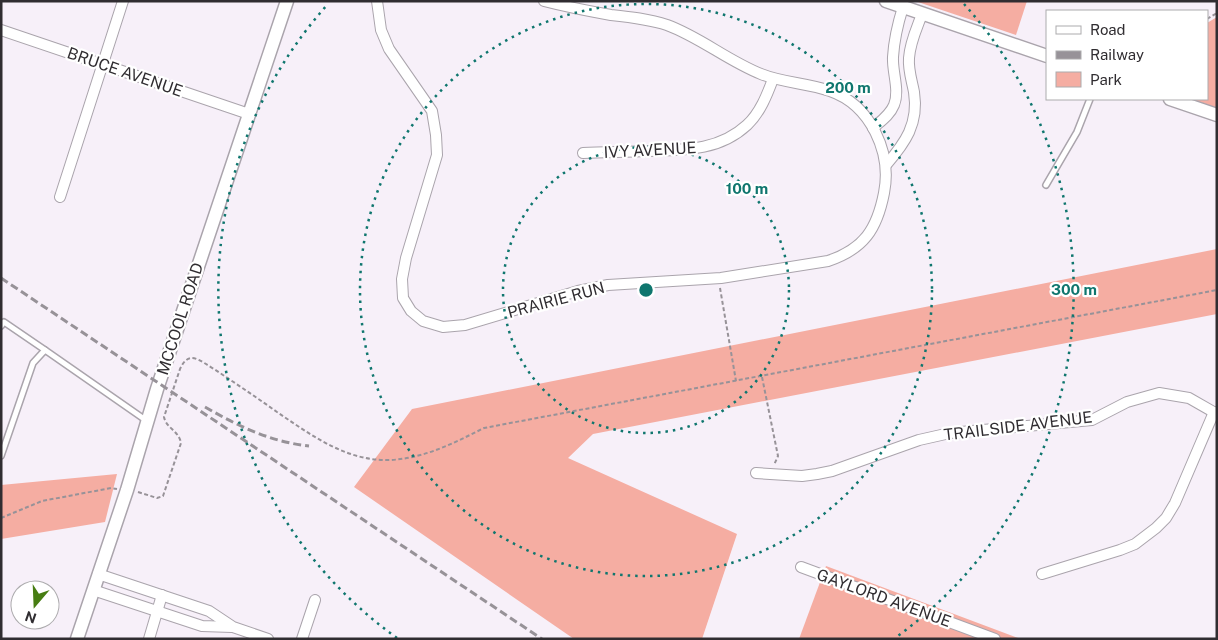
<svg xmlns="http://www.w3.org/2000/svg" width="1218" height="640" viewBox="0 0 1218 640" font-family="'Public Sans',sans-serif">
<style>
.green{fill:#f5ada2}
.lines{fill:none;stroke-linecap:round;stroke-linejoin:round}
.service-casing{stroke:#aaa4ac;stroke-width:8}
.minor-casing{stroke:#aaa4ac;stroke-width:12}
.tertiary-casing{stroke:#aaa4ac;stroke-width:15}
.path{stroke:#979298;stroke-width:2;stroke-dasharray:4 2.5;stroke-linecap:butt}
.service{stroke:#fff;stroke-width:5}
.minor{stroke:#fff;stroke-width:10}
.tertiary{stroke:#fff;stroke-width:12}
.rail{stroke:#979298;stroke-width:3;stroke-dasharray:8 4;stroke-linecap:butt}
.ring{fill:none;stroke:#0f766e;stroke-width:2.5;stroke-dasharray:2.5 5}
.labels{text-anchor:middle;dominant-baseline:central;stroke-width:4.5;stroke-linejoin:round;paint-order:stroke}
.street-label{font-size:16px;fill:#302d31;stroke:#fff}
.centre{fill:#0f766e;stroke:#fff;stroke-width:2.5}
.ring-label{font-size:15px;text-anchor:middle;font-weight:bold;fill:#0f766e;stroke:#fff;stroke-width:4.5;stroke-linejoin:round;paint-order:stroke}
</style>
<rect width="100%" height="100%" fill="#f7f0f9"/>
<g class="green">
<path d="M915 1H1027L1016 35Z"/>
<path d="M1217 17V109L1188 99H1207V23Z"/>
<path d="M1217 249V314L593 434 568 458 737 534 702 639H574L354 487 412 409Z"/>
<path d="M117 474 105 522 1 539V485Z"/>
<path d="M826 566 1021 639H799Z"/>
</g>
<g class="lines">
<defs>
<g id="service">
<path d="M1046 185 1077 132 1090 99"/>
<path d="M1 326 4 322 45 350"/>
<path d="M1 456 33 363 45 350 147 421"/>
</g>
<g id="minor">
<path d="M377 1 381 30 389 49 432 111 436 135 437 155 406 258 402 279 403 298 411 311 423 321 443 327 465 325 578 291 608 285 721 278 828 261C864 249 877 229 884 193 892 153 871 105 830 91 808 83 783 83 761 74 728 61 700 37 667 25 649 19 630 17 611 15 588 11 567 7 544 1"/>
<path d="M1 30 249 114"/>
<path d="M873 128C881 121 890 115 894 105 900 90 892 72 893 57 894 40 898 23 903 7"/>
<path d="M583 153C604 152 626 152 648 151 684 150 719 151 747 125 760 113 767 95 773 79"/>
<path d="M886 165C905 143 919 124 914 92 912 81 908 70 909 58 910 42 917 28 922 14"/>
<path d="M60 197 123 1"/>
<path d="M756 473 802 476 817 474 832 471 919 440 950 433 1092 420 1127 402 1159 393 1189 398 1217 414"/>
<path d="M801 567 995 639"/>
<path d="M98 574 209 611 233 627 268 639"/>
<path d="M1042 574 1120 550 1135 544 1156 528 1166 518 1175 503 1214 412"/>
<path d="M93 590 202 626 232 627"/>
<path d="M149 639 162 595"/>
<path d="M302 639 315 600"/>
</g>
<g id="tertiary">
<path d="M886 1 1047 56"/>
<path d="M1170 99 1217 115"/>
<path d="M77 639 127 490 157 389 287 1"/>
</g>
</defs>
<use href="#service" class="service-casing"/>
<use href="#minor" class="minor-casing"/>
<use href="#tertiary" class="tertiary-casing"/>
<g class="path">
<path d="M1207 19 1217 13"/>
<path d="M720 288 736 381"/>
<path d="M762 377 778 456 774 465"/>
<path d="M138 492 157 498 163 496 181 443C179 431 166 428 164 417L180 369C189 349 200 361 214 369 235 383 256 397 277 412 311 435 347 462 391 460 425 458 454 443 484 428L1217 290"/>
<path d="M1 518 42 501 111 488 117 489"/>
</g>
<use href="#service" class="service"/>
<use href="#minor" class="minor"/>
<use href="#tertiary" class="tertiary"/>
<g class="rail">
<path d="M1 278 542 639"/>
<path d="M205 407C238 426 271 442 309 446"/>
</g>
</g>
<g class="ring">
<circle cx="646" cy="290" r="143"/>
<circle cx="646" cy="290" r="286"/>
<path d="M397 638A428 428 0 0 1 328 4M964 4A428 428 0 0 1 895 638"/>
</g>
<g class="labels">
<g class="street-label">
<text transform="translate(125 72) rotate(19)">BRUCE AVENUE</text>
<text transform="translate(650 150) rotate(-3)">IVY AVENUE</text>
<text transform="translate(556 300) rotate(-15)">PRAIRIE RUN</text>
<text transform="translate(180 319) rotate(-72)">MCCOOL ROAD</text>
<text transform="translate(1018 426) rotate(-7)">TRAILSIDE AVENUE</text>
<text transform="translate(884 598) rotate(20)">GAYLORD AVENUE</text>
</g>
</g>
<circle cx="646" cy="290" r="8" class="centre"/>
<g class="ring-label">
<text x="848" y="93">200 m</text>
<text x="747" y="194">100 m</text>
<text x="1074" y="295">300 m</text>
</g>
<rect width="1218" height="640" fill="none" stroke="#302d31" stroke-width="5"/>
<rect x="1046" y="10" width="162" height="90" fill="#ffffff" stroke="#acabad"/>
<rect x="1056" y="26" width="25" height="8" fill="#ffffff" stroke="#acabad"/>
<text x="1090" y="35" font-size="15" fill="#302d31">Road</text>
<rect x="1056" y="51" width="25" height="8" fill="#979298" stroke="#acabad"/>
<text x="1090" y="60" font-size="15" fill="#302d31">Railway</text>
<rect x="1056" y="72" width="25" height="15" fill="#f5ada2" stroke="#acabad"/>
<text x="1090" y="85" font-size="15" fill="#302d31">Park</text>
<g transform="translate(35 605) rotate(199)"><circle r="24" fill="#ffffff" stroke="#acabad"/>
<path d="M0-4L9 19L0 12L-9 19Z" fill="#477d12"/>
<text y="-8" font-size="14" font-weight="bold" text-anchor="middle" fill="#302d31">N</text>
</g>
</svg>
